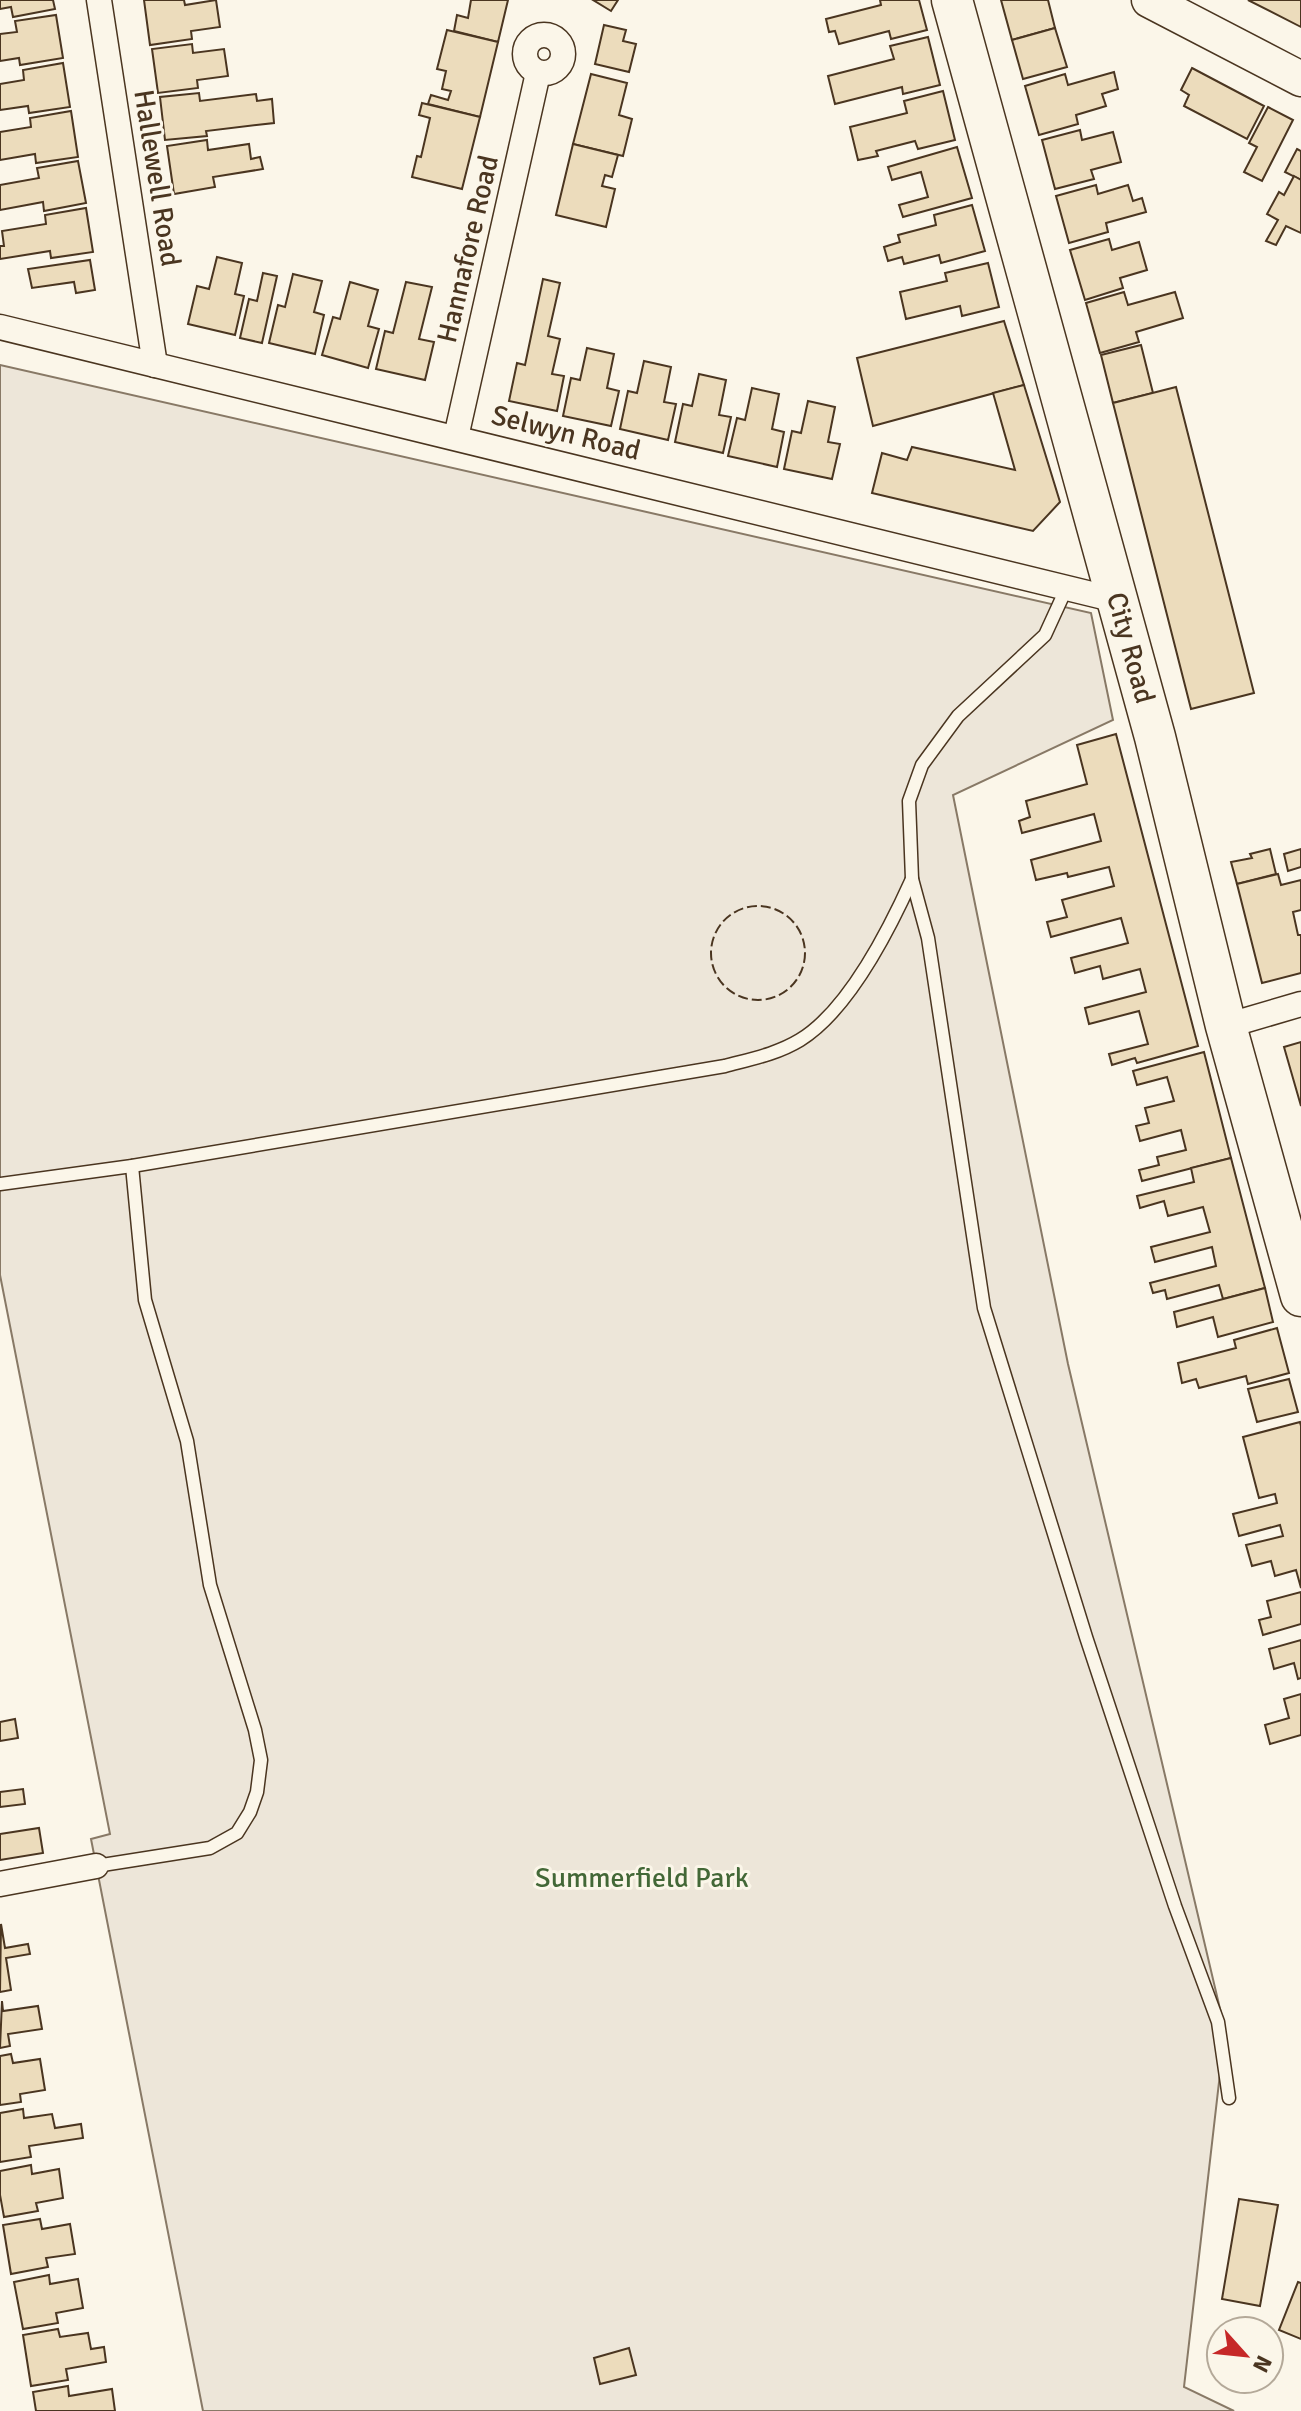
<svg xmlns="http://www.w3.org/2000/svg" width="1301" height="2411" viewBox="0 0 1301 2411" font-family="Signika,sans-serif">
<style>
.green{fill:#ede6d9;stroke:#887966;stroke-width:2}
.building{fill:#ecdcbc;stroke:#4a3520;stroke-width:2}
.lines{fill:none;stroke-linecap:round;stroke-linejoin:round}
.lane-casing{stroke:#4a3520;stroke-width:15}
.street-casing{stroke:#4a3520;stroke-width:27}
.secondary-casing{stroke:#4a3520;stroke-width:37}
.primary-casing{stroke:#4a3520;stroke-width:43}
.lane{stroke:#fbf6e9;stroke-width:12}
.street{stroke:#fbf6e9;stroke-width:24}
.secondary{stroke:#fbf6e9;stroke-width:34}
.primary{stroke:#fbf6e9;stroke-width:40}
.fence{stroke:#4a3520;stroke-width:2;stroke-dasharray:10 4;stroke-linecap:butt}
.labels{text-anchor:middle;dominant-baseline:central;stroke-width:6;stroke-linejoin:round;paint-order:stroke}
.street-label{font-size:28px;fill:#4a3520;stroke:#fbf6e9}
.park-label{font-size:28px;fill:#436837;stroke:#fbf6e9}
</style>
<rect width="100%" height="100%" fill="#fbf6e9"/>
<path class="green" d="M0 365 1091 613 1113 720 953 795 1068 1364 1225 2030 1184 2387 1234 2411H203L91 1839 110 1834 0 1275Z"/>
<g class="building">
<path d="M0 0H53L55 9 13 17 11 7 0 9Z"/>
<path d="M144 0H184L185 5 216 0 220 27 191 31 192 39 150 45Z"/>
<path d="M471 0H508L498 42 454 31 457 15 468 18Z"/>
<path d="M593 0H618L611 11Z"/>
<path d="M880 0H919L927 30 891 39 889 31 839 44 835 31 829 32 826 19 881 5Z"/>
<path d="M1001 0H1048L1055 28 1012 40Z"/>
<path d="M1248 0H1301V27Z"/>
<path d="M56 15 63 58 20 65 19 58 0 61V34L17 32 15 21Z"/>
<path d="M604 25 626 30 623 41 636 44 629 72 595 64Z"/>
<path d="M1055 28 1067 67 1023 79 1012 40Z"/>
<path d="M447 30 498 42 480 117 428 104 431 95 448 100 451 91 442 89 446 71 437 69Z"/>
<path d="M928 37 940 85 903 94 902 87 835 104 828 76 894 59 890 46Z"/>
<path d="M192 44 193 53 224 49 228 76 197 80 198 88 158 93 152 49Z"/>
<path d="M63 63 70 107 29 113 28 106 0 110V84L24 80 23 70Z"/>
<path d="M1192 68 1264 106 1247 139 1184 106 1189 95 1181 90Z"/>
<path d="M1114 72 1118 89 1102 94 1106 106 1076 115 1078 124 1039 135 1025 86 1065 74 1068 85Z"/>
<path d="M591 74 627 83 619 115 632 119 623 156 573 144Z"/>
<path d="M943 91 955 140 918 149 915 141 876 151 878 156 858 160 850 127 907 113 904 101Z"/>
<path d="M199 93 200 101 256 94 257 101 272 99 274 123 206 131 207 136 165 140 160 97Z"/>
<path d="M422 103 480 117 462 189 412 177 417 156 421 157 430 118 419 115Z"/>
<path d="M1268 107 1293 120 1262 181 1244 172 1257 147 1249 143Z"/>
<path d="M71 111 78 157 36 163 35 154 0 160V132L31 127 30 118Z"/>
<path d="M1080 130 1082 140 1113 132 1121 162 1091 170 1094 179 1055 189 1042 140Z"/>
<path d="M207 140 208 150 249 144 251 159 260 157 263 169 213 177 215 187 174 194 167 146Z"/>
<path d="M573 144 618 155 612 177 605 175 602 186 615 189 606 227 556 215Z"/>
<path d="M957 147 972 198 903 217 899 205 928 197 921 172 892 180 888 167Z"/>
<path d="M1297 149 1301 151V180L1285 172Z"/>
<path d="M78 161 86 203 44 211 43 202 0 210V185L39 178 37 168Z"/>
<path d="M1294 176 1301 180V233L1286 226 1276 245 1266 241 1278 220 1267 214 1279 192 1284 195Z"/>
<path d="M1096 185 1098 194 1128 185 1133 201 1142 198 1146 212 1106 223 1108 232 1069 243 1056 196Z"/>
<path d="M972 205 985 251 941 263 939 255 904 264 902 257 888 261 884 247 900 242 898 235 936 225 934 215Z"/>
<path d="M86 208 93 252 51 258 50 251 0 259V246H4L2 231 46 224 45 215Z"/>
<path d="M1109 239 1112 250 1139 242 1147 270 1120 278 1123 288 1085 300 1070 250Z"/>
<path d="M217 257 242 263 235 294 244 296 235 335 188 324 197 286 209 289Z"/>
<path d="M90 260 95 290 76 293 74 282 32 288 28 269Z"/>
<path d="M988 263 999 307 962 316 960 306 906 319 900 292 947 281 945 273Z"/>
<path d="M263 273 277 276 262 343 240 338 249 299 257 301Z"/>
<path d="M293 274 322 281 314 312 324 315 315 354 269 343 278 305 285 307Z"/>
<path d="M543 279 560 283 548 336 560 339 552 374 564 376 557 411 509 401 517 363 525 365Z"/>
<path d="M350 282 378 290 368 326 379 329 368 368 322 355 333 317 340 319Z"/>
<path d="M406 282 432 287 419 339 434 342 425 380 376 369 385 331 393 333Z"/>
<path d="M1124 292 1128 305 1175 292 1183 318 1136 332 1139 342 1100 353 1086 303Z"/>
<path d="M1004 321 1024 385 873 426 857 358Z"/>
<path d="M1141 345 1153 393 1113 403 1101 355Z"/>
<path d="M587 348 614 354 607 388 619 391 611 426 563 416 571 378 580 380Z"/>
<path d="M644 361 671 367 664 402 676 404 668 440 620 429 628 391 637 393Z"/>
<path d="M699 374 726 380 719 415 731 417 723 453 675 442 683 404 692 406Z"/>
<path d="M1024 385 1060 502 1033 531 872 493 882 453 907 460 912 447 1015 470 993 393Z"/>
<path d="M1176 387 1254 693 1191 709 1113 403Z"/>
<path d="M752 388 779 394 772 429 784 432 777 467 728 456 737 418 745 420Z"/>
<path d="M808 401 835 407 828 442 840 444 832 479 784 469 792 431 801 433Z"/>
<path d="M1116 734 1198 1046 1137 1063 1135 1058 1112 1065 1109 1054 1148 1044 1139 1011 1089 1024 1085 1008 1146 992 1140 969 1103 979 1100 966 1075 973 1071 958 1128 943 1121 918 1051 937 1047 922 1067 917 1062 900 1114 886 1109 867 1068 877 1067 873 1036 880 1031 860 1101 841 1094 814 1022 833 1019 821 1030 817 1026 801 1087 784 1077 745Z"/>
<path d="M1270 849 1276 874 1237 884 1231 862 1252 858 1250 854Z"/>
<path d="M1301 849V867L1288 871 1284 854Z"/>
<path d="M1278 874 1281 885 1301 880V910L1293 912 1298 935H1301V973L1262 983 1237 884Z"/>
<path d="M1301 1042V1106L1284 1047Z"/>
<path d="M1204 1052 1231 1158 1142 1181 1139 1170 1159 1165 1157 1157 1186 1150 1181 1130 1140 1141 1136 1126 1149 1123 1145 1108 1174 1101 1167 1077 1137 1085 1133 1071Z"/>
<path d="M1231 1158 1265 1288 1223 1299 1219 1285 1167 1299 1165 1290 1153 1293 1150 1283 1216 1266 1212 1247 1155 1262 1151 1247 1210 1232 1203 1207 1168 1216 1164 1201 1140 1208 1137 1196 1194 1182 1191 1168Z"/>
<path d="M1265 1288 1273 1322 1218 1337 1213 1317 1177 1327 1174 1312Z"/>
<path d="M1277 1328 1289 1373 1248 1384 1246 1376 1199 1388 1196 1379 1182 1383 1178 1363 1236 1348 1234 1340Z"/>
<path d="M1289 1379 1298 1412 1257 1422 1248 1389Z"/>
<path d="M1300 1422 1301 1426V1588L1296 1570 1275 1576 1271 1561 1252 1566 1246 1545 1283 1536 1280 1525 1239 1536 1233 1514 1277 1503 1275 1494 1259 1498 1243 1437Z"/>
<path d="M1301 1592V1624L1263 1635 1259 1620 1271 1617 1267 1601Z"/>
<path d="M1301 1640V1678L1298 1679 1294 1663 1274 1669 1269 1649Z"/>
<path d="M1301 1694V1735L1270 1744 1265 1725 1289 1718 1284 1699Z"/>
<path d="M15 1719 18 1738 0 1741V1722Z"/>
<path d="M23 1789 25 1804 0 1807V1792Z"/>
<path d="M39 1828 43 1853 0 1860V1834Z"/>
<path d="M1 1924 5 1948 28 1944 30 1954 6 1958 11 1990 0 1992Z"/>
<path d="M2 2001 3 2011 38 2006 42 2029 8 2034 10 2046 0 2048Z"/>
<path d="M11 2054 13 2063 40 2059 45 2090 20 2094 21 2102 0 2105V2056Z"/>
<path d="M23 2109 24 2118 52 2114 55 2128 81 2124 83 2138 29 2146 31 2157 0 2162V2113Z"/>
<path d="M31 2165 32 2174 59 2169 63 2198 36 2203 38 2211 4 2217 0 2195V2171Z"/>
<path d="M1239 2199 1278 2205 1260 2306 1222 2299Z"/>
<path d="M40 2219 42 2229 70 2224 75 2254 46 2258 48 2267 11 2274 3 2225Z"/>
<path d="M49 2275 50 2284 78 2279 83 2308 56 2313 58 2323 23 2329 14 2282Z"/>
<path d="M1298 2282 1301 2283V2339L1279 2330Z"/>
<path d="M58 2329 60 2337 88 2333 91 2349 104 2347 106 2362 66 2369 68 2380 31 2386 23 2335Z"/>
<path d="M629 2348 636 2375 600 2384 594 2358Z"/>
<path d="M68 2386 69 2396 112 2389 115 2411H36L33 2392Z"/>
</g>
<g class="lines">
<defs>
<g id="lane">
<path d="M1067 587 1045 635 958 716 922 765 909 801 912 879 928 938 984 1308 1086 1637 1175 1906 1218 2022 1229 2098"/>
<path d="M0 1184 132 1166 725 1066C751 1059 777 1054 800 1040 849 1010 889 930 912 879"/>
<path d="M96 1866 210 1848 237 1833 250 1812 257 1792 261 1760 255 1730 210 1585 187 1441 145 1300 132 1166"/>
</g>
<g id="street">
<path d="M99 0 155 365"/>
<circle cx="544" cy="54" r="19"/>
<path d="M0 327 1116 600"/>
<path d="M456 437 538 73"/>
<path d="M1226 1026 1301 1004"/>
<path d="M0 1884 96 1866"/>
</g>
<path id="secondary" d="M1149 0 1301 79"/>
<g id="primary">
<path id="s1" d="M952 0 1155 737 1226 1026 1301 1296"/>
</g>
</defs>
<use href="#lane" class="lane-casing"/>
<use href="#street" class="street-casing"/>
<use href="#secondary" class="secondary-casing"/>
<use href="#primary" class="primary-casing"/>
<use href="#lane" class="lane"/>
<use href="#street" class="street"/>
<use href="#secondary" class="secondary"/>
<use href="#primary" class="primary"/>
<circle class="fence" cx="758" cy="953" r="47"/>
</g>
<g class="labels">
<g class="street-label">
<text transform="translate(157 178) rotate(81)">Hallewell Road</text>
<text transform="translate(468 249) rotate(-77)">Hannafore Road</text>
<text transform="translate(566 433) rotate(14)">Selwyn Road</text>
<text stroke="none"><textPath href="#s1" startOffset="672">City Road</textPath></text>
</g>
<g class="park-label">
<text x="642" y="1878">Summerfield Park</text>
</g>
</g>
<g transform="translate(1245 2355) rotate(117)"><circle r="38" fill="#fbf6e9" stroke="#b4a999" stroke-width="2"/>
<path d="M0-6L14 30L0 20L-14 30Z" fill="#c62828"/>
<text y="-12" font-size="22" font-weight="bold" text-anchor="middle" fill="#4a3520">N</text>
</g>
</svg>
